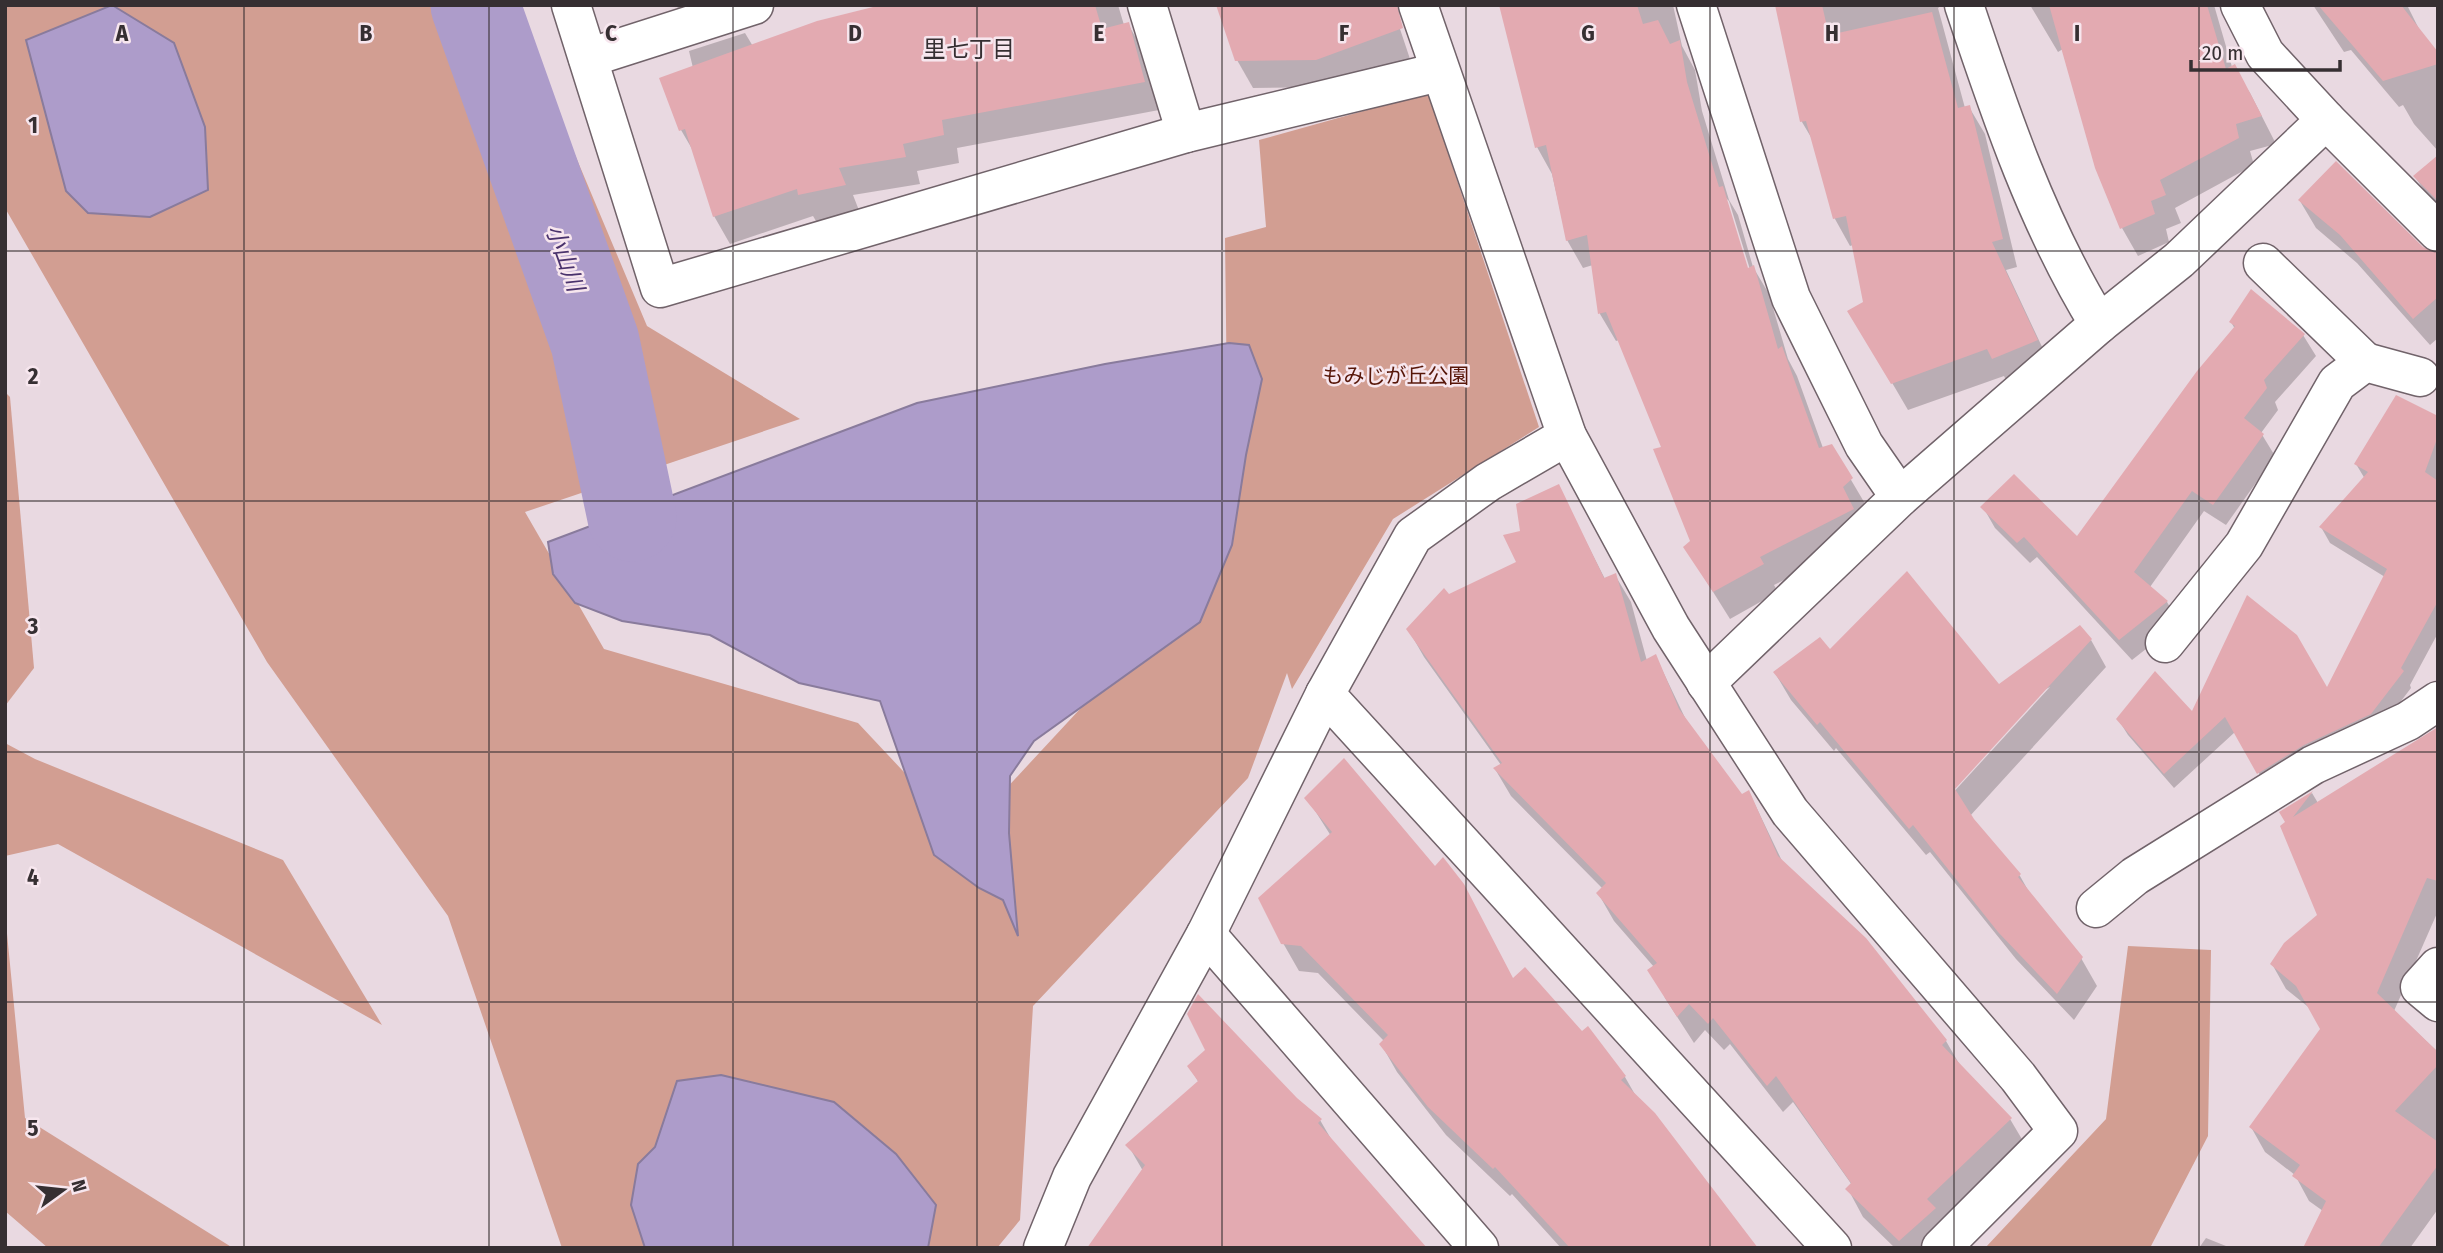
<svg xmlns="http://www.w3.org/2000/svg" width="2443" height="1253" viewBox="0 0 2443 1253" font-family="'Fira Sans Condensed','Noto Sans JP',sans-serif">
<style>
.green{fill:#d29e92}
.water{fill:#ad9cca;stroke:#897b9c;stroke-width:2}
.shadow{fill:#0003;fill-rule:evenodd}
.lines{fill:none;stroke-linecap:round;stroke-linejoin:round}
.river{stroke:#ad9cca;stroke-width:89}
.building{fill:#e3aab1}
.street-casing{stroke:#71636a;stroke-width:41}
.street{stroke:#fff;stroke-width:38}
.grid{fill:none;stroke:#362f32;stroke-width:2;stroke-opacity:0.55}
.labels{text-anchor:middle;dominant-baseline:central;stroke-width:5;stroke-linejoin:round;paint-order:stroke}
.park-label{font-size:21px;fill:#571608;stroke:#f7e6ee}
.neighbourhood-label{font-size:23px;fill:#362f32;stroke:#f7e6ee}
.water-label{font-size:23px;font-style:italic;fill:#4a326c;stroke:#f7e6ee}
.grid-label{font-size:23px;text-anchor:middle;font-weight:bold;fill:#362f32;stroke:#f7e6ee;stroke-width:5;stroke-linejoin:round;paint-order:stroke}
</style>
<rect width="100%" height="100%" fill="#e9d9e1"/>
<g class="green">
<path d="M5 5H512L647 326 800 419 525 512 604 649 858 723 963 835 1184 597 1227 403 1225 238 1266 227 1259 140 1428 93 1539 427 1393 519 1292 689 1287 673 1248 778 1033 1006 1020 1220 997 1248H562L448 916 267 662 5 208Z"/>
<path d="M5 392 10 397 34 668 5 706Z"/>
<path d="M5 743 35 759 283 860 382 1025 58 844 5 856Z"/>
<path d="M5 913 25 1118 233 1248H48L5 1211Z"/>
<path d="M2128 946 2211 950 2208 1136 2150 1248H1985L2106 1119Z"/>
</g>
<g class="water">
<path d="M112 5 174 43 205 127 208 190 150 217 88 213 66 191 26 40Z"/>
<path d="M1229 343 1249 345 1262 379 1246 455 1232 545 1200 622 1034 741 1010 776 1009 833 1018 936 1003 900 979 888 934 855 880 701 799 683 710 635 622 621 575 603 553 574 548 542 917 403 1105 364Z"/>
<path d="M721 1075 834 1102 896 1154 936 1205 928 1248H645L631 1205 638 1164 655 1147 677 1081Z"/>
</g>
<g class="shadow">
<path d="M676 5H743L693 34Z"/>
<path d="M938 5H1118L1124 25 1128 24 1144 52 1159 110 957 148 959 163 917 171 920 184 853 195 860 213 816 221 813 216 730 244 714 216 695 154 681 130 693 68 689 51 745 33 754 48Z"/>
<path d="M1392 5 1410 59 1333 87 1253 88 1237 60Z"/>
<path d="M1500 5H1673L1682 46 1695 70 1702 111 1729 200 1738 215 1753 267 1769 294 1788 359 1797 376 1823 448 1831 446 1867 507 1868 537 1774 585 1778 592 1730 619 1685 547 1692 542 1663 448 1619 340 1616 341 1600 314 1593 265 1583 268 1567 240 1552 174 1537 147ZM1724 196 1729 201 1752 276 1748 277Z"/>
<path d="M1781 5H1942L1938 8 1965 108 1969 107 1985 134 2017 267 2006 270 2052 368 2009 386 2004 376 1908 410 1850 311 1865 303 1853 245 1850 246 1835 219 1815 144 1802 122Z"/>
<path d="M2030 5H2214L2232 67 2250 93 2276 144 2250 151 2254 165 2175 208 2181 223 2166 229 2169 242 2138 256 2122 228 2097 168 2063 49 2058 52Z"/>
<path d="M2313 5H2407L2421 33 2438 54V151L2414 124 2403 105 2399 107 2351 50 2344 52Z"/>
<path d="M2438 157V210L2415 177Z"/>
<path d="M2300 201 2438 262V338L2430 345 2357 263 2316 228Z"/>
<path d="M2231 322 2303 335 2316 356 2275 402 2278 410 2261 433 2275 456 2226 525 2204 511 2150 587 2167 602 2179 623 2132 660 2037 557 2030 563 1995 528 1983 507 2078 539 2235 329Z"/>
<path d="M2438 418V633L2410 685 2411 688 2379 730 2268 789 2235 732 2174 788 2128 735 2118 719 2192 714 2327 690 2385 577 2330 543 2321 527 2365 479 2356 464Z"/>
<path d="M1558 486 1605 579 1615 575 1631 602 1647 661 1656 657 1688 724 1742 796 1749 792 1783 863 1946 1041 1961 1067 2010 1119 2026 1146 1938 1248H1895L1863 1217 1848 1189 1852 1185 1793 1102 1783 1112 1730 1044 1724 1050 1705 1030 1694 1043 1665 998 1654 967 1614 921 1598 893 1603 889 1511 796 1495 769 1501 765 1424 657 1408 629 1449 596 1518 563 1522 532Z"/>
<path d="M2091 640 2106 667 1970 816 2020 876 2033 899 2081 958 2097 986 2074 1020 2016 959 1930 852 1926 855 1836 748 1834 751 1791 700 1775 673 1830 651 1999 686ZM2050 687 1950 796 1948 794 2042 691Z"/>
<path d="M2438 728V911L2394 1011 2438 1052V1209L2410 1248H2305L2323 1211 2309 1201 2295 1175 2265 1152 2251 1127 2323 1029 2312 1010 2286 989 2272 964 2319 915 2282 812 2312 793 2318 803Z"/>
<path d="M1307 798 1514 980 1582 1034 1625 1077 1637 1098 1756 1248H1561L1512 1194 1510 1196 1446 1135 1397 1072 1381 1044 1384 1041 1318 973 1299 971 1283 943 1331 836Z"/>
<path d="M1189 1066 1296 1099 1320 1120 1334 1144 1143 1171 1128 1145 1199 1083Z"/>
<path d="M2206 1238 2231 1248H2199Z"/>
</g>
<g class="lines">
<path class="river" d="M475 5 595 342 632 517"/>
</g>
<g class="building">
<path d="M881 5H1095L1102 29 1129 22 1145 82 942 120 944 135 903 144 906 157 839 168 846 185 798 195 797 189 713 217 685 129 679 131 659 78 817 21Z"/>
<path d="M1216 5H1397L1403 28 1316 60 1235 61Z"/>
<path d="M1499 5H1637L1643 24 1658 20 1670 44 1680 40 1687 82 1719 187 1723 186 1748 268 1754 265 1778 349 1782 346 1819 448 1832 444 1853 478 1843 487 1854 509 1760 557 1764 564 1713 592 1683 547 1690 541 1653 449 1661 447 1606 312 1598 314 1587 235 1566 241 1546 145 1535 148Z"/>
<path d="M1775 5H1822L1829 35 1932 12 1958 108 1970 105 2003 239 1992 242 2038 340 1992 359 1987 349 1891 384 1847 311 1863 302 1846 216 1833 219 1806 121 1800 122Z"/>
<path d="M2049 5H2207L2226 69 2235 64 2262 116 2236 124 2239 138 2160 180 2166 195 2151 201 2155 214 2120 229 2095 168Z"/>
<path d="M2318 5H2401L2438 52V64L2383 81Z"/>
<path d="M2438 155V201L2413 176Z"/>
<path d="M2336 161 2423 247 2438 253V297L2413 319 2340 235 2298 200Z"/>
<path d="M2251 289 2305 334 2264 380 2267 388 2244 418 2264 434 2213 505 2192 491 2134 572 2168 601 2119 640 2024 537 2017 543 1980 507 2014 474 2077 536 2197 371 2235 326 2229 322Z"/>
<path d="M2396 395 2438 416V436L2425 472 2438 481V601L2401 668 2404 671 2371 714 2304 745 2257 774 2225 717 2164 774 2116 719 2155 671 2192 711 2247 595 2297 635 2327 687 2387 569 2319 527 2368 472 2354 464Z"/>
<path d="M1559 484 1604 578 1616 573 1641 662 1656 654 1679 709 1742 794 1749 790 1778 856 1866 938 1947 1040 1942 1045 2012 1118 1927 1199 1936 1208 1899 1241 1845 1189 1851 1183 1776 1076 1767 1086 1713 1018 1708 1024 1689 1004 1677 1017 1647 970 1657 963 1596 893 1606 883 1493 768 1502 763 1406 629 1444 588 1449 594 1516 562 1503 535 1520 531 1516 504Z"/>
<path d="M1907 571 1999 684 2080 625 2092 639 1955 789 1974 819 2021 874 2018 877 2083 957 2057 994 1998 932 1913 825 1909 829 1820 722 1817 725 1773 672 1820 637 1830 649Z"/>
<path d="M2438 727V881L2427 878 2377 993 2438 1052V1065L2395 1111 2438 1142V1165L2378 1248H2303L2326 1201 2292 1176 2300 1165 2249 1127 2320 1029 2296 986 2270 964 2284 943 2317 915 2280 826 2285 822 2279 812 2313 791 2293 817Z"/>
<path d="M1344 758 1435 866 1443 857 1464 884 1513 978 1525 967 1582 1031 1588 1026 1626 1076 1621 1080 1655 1113 1758 1248H1570L1495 1167 1493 1169 1428 1107 1379 1044 1388 1035 1301 946 1281 944 1258 898 1332 832 1304 798Z"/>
<path d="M1198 994 1297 1098 1322 1119 1318 1123 1427 1248H1087L1145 1165 1125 1145 1198 1081 1187 1066 1205 1050 1187 1014Z"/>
</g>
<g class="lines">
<defs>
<g id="street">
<path d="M571 5 660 288 1186 133 1439 72"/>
<path d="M1147 5 1186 133"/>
<path d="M1418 5 1567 436 1671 628 1790 812 2018 1077 2058 1131 1941 1248"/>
<path d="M1696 5 1791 298 1864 445 1900 497"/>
<path d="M1964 5C2001 116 2038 225 2099 324"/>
<path d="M588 58 754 5"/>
<path d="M2326 120 2438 232"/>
<path d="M2263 263 2365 362"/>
<path d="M2165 643 2244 545 2337 383 2365 362 2420 377"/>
<path d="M1706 683 1900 497 2099 324 2179 260 2326 120 2265 54 2240 5"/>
<path d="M1325 694 1832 1248"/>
<path d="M2096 908 2135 876 2313 765 2408 721 2438 701"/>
<path d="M1206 934 1479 1248"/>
<path d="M2438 967 2420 987 2438 1002"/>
<path d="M1043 1248 1072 1177 1206 934 1325 694 1413 536 1488 482 1567 436"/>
</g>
</defs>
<use href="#street" class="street-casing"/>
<use href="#street" class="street"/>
</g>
<path class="grid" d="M244 5V1248M489 5V1248M733 5V1248M977 5V1248M1222 5V1248M1466 5V1248M1710 5V1248M1954 5V1248M2199 5V1248M5 251H2438M5 501H2438M5 752H2438M5 1002H2438"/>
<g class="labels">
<g class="park-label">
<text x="1396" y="376">もみじが丘公園</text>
</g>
<g class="neighbourhood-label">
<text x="969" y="49">里七丁目</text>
</g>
<g class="water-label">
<text transform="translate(565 258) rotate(70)">小山川</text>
</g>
</g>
<g class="grid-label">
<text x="122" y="41">A</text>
<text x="366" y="41">B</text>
<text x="611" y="41">C</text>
<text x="855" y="41">D</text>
<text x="1099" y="41">E</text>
<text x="1344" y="41">F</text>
<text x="1588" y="41">G</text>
<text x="1832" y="41">H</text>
<text x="2077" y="41">I</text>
<text x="33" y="133">1</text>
<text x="33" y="384">2</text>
<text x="33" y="634">3</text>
<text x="33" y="885">4</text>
<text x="33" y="1136">5</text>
</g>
<rect width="2443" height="1253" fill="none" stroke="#362f32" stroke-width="14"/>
<g transform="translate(63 1190) rotate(75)" stroke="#f7e6ee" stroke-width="5" paint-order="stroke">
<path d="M0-5L12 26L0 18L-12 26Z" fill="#362f32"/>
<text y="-10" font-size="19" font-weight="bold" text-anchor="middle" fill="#362f32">N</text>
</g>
<path d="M2191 60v10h149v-10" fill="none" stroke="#362f32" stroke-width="3.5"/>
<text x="2202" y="60" font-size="21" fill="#362f32" stroke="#f7e6ee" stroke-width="5" paint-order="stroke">20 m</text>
</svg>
